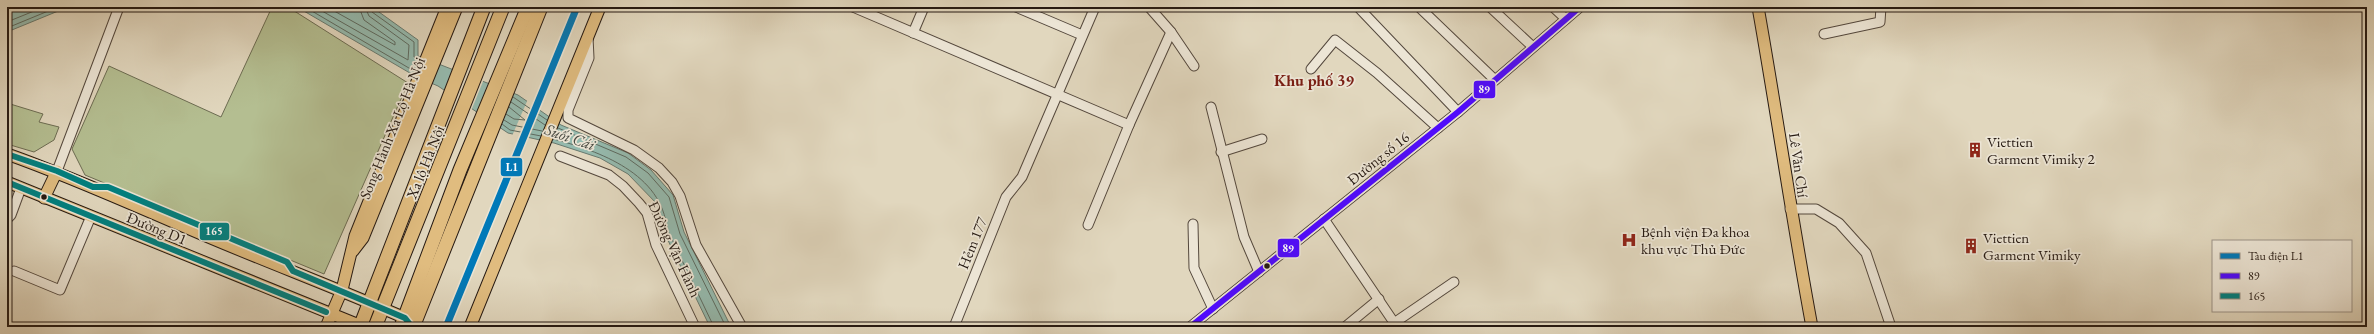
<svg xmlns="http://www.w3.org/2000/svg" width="2374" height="334" viewBox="0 0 2374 334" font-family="'EB Garamond',serif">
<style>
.green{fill:#b4be91;stroke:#6c6c52}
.water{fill:#95baae;stroke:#687a70}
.pier{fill:#e1d7be}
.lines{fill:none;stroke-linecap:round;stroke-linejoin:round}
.shore{stroke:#5d6a60;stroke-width:1}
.minor-casing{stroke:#54483d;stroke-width:11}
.major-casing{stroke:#251912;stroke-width:13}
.highway-casing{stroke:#251912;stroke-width:15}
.minor{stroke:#ece5d5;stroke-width:9}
.major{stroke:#e0bc7f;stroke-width:11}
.highway{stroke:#e0bc7f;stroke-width:13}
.bus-1-casing{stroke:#ece5d5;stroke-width:9}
.bus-2-casing{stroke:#ece5d5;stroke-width:9}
.bus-1{stroke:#4f0aff;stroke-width:6}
.bus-2{stroke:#008080;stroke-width:6}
.metro-1-casing{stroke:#ece5d5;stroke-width:10}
.metro-1{stroke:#0079b8;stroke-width:7}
.bus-dot{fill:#251912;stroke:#ece5d5;stroke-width:1.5}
.labels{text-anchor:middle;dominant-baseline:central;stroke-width:3.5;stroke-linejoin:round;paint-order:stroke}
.street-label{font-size:15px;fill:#251912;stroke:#ece5d5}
.poi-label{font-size:15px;fill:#251912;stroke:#ece5d5;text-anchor:start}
.neighbourhood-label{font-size:16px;font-weight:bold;fill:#7a1f14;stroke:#ece5d5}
.water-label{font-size:16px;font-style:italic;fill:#474941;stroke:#ece5d5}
.line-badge{stroke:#ece5d5;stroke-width:1.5}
.badge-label{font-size:11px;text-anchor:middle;font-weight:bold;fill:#fff}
</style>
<rect width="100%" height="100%" fill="#e1d7be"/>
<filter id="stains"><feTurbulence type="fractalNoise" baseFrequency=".005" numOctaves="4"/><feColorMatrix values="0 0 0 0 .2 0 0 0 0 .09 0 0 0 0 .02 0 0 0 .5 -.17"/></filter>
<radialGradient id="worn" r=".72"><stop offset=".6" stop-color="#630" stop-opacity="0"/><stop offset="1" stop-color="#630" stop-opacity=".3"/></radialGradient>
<g class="green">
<path d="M272 7H288L408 83 324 274 85 175 72 149 109 66 221 117Z"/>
<path d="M7 103 43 114 39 122 59 127 54 140 34 152 7 144Z"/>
</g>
<g class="water">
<path d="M7 7H68L7 32Z"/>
<path d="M297 7H372L418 40V56L518 95 561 125 628 153 651 170 673 195 684 232 731 327H710L663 230 662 219 657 204 628 174 600 158 554 143 508 133 438 86 415 76Z"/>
</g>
<g class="pier">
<path d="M455 68 484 79 471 111 445 93Z"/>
<path d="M528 99 540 107 527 139 512 136Z"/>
</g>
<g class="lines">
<g class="shore">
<path d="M305 7 414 71"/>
<path d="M315 7 408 60 409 45 369 16 365 7"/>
<path d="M327 7 395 45V42L364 20 359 7"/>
<path d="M370 7 372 12 414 42V57L419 60"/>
<path d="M7 22 44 7"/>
<path d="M7 28 58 7"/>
<path d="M513 97 547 120"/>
<path d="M511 102 545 125"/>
<path d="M506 114 514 119 525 120 509 107"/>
<path d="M504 120 512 125 542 131"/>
<path d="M502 124 510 130 541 136"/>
<path d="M558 128 626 157 648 173 669 197 680 234 726 327"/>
<path d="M553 139C600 151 662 174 667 229L714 327"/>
</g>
<defs>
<g id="minor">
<path d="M853 7 1129 125"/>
<path d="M1016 7 1082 35"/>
<path d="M1149 7 1171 32 1194 66"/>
<path d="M1358 7 1458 112"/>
<path d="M1419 7 1495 80"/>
<path d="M1490 7 1533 47"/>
<path d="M1553 7 1566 19"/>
<path d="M913 33 924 7"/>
<path d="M1824 34 1880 22 1881 7"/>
<path d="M588 37 589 58 568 110V118L634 150 659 168 672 182 680 196 696 245 742 327"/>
<path d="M1311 69 1335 40 1377 73 1438 128"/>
<path d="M1211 107 1244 237 1259 272"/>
<path d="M1221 152 1262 139"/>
<path d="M560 156 609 175 623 186 639 203 647 213 656 245 695 327"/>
<path d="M57 171 119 7"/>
<path d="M1790 209H1816L1839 223 1866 253 1891 327"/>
<path d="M7 219 11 215 21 188"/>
<path d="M1324 219 1397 327"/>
<path d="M1193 224 1194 268 1213 309"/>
<path d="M1088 225 1129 125 1171 32"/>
<path d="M14 271 60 290 89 221"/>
<path d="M1394 323 1454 282"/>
<path d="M954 327 1006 197 1022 177 1095 7"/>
<path d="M1190 327 1458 112 1580 7"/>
<path d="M1345 327 1379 299"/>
</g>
<g id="major">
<path d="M1758 7C1777 114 1792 220 1812 327"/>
<path d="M7 154C75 178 140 208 206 236 272 264 339 289 405 318L409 323"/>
<path d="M7 182 364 327"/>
<path d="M44 198 57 171"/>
<path d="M353 251 363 238 457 7"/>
<path d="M326 327 342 290 355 236 447 7"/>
<path d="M470 327 600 7"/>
</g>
<g id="highway">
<path d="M360 327 484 7"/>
<path d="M375 327 503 7"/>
<path d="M401 327 460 170 528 7"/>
<path d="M413 327 541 7"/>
</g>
</defs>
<use href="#minor" class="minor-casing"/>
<use href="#major" class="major-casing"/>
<use href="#highway" class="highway-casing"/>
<use href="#minor" class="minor"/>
<use href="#major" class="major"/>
<use href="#highway" class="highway"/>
<defs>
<path id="bus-1" d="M1190 327 1458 112 1580 7"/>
<g id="bus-2">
<path d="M7 154 57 171 93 187H108L287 262 293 271 405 318 412 327"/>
<path d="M7 182 326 312"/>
</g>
</defs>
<use href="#bus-1" class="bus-1-casing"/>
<use href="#bus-2" class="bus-2-casing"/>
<use href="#bus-1" class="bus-1"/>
<use href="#bus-2" class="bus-2"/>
<defs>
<path id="metro-1" d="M446 327 577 7"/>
</defs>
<use href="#metro-1" class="metro-1-casing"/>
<use href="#metro-1" class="metro-1"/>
</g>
<defs>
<symbol id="building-bare" viewBox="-9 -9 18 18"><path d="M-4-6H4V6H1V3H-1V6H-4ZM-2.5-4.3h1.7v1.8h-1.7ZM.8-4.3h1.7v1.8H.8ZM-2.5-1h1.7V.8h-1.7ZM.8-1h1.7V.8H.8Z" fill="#8f2418" stroke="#ece5d5" stroke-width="2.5" paint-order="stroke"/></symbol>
<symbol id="hospital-bare" viewBox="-9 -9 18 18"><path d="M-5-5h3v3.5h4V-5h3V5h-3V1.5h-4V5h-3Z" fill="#8f2418" stroke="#ece5d5" stroke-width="2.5" paint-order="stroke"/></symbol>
</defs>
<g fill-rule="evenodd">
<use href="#building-bare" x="1964" y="139" width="22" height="22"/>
<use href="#hospital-bare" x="1618" y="229" width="22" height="22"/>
<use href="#building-bare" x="1960" y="235" width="22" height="22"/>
</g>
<g class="bus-dot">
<circle cx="44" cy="197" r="3.5"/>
<circle cx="1267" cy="266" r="3.5"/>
</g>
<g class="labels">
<g class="street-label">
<text transform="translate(392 128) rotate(-68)">Song Hành Xa Lộ Hà Nội</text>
<text transform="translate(1378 158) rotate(-39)">Đường số 16</text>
<text transform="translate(425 162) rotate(-68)">Xa lộ Hà Nội</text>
<text transform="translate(1799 165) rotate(82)">Lê Văn Chí</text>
<text transform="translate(157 228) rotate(22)">Đường D1</text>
<text transform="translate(972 243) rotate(-68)">Hẻm 177</text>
<text transform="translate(675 249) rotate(65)">Đường Vận Hành</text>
</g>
<g class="poi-label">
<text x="1987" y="141">Viettien<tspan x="1987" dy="17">Garment Vimiky 2</tspan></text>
<text x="1641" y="231">Bệnh viện Đa khoa<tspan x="1641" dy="17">khu vực Thủ Đức</tspan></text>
<text x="1983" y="237">Viettien<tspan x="1983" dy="17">Garment Vimiky</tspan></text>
</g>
<g class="neighbourhood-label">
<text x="1314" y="80">Khu phố 39</text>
</g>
<g class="water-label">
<text transform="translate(570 137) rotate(19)">Suối Cái</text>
</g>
</g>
<g class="line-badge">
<rect x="1473" y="80" width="23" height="19" rx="4" fill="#4f0aff"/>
<rect x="500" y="157" width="23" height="20" rx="4" fill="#0079b8"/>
<rect x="199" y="222" width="31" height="19" rx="4" fill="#008080"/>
<rect x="1277" y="238" width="23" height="20" rx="4" fill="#4f0aff"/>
</g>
<g class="badge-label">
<text x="1484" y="93">89</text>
<text x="512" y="171">L1</text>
<text x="214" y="235">165</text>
<text x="1288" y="252">89</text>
</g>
<rect width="2374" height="334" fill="none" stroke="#e1d7be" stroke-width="24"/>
<rect x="8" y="8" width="2358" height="318" fill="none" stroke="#251912" stroke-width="2"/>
<rect x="12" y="12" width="2350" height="310" fill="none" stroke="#251912"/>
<rect x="2212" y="240" width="140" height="72" fill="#ece5d5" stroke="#9c9387"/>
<rect x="2220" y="253" width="20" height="6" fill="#0079b8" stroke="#9c9387"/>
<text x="2248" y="260" font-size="12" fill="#251912">Tàu điện L1</text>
<rect x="2220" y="273" width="20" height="6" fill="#4f0aff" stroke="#9c9387"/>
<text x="2248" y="280" font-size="12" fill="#251912">89</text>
<rect x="2220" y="293" width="20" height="6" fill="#008080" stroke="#9c9387"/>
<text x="2248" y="300" font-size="12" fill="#251912">165</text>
<rect width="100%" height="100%" filter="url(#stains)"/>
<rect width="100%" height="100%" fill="url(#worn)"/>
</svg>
